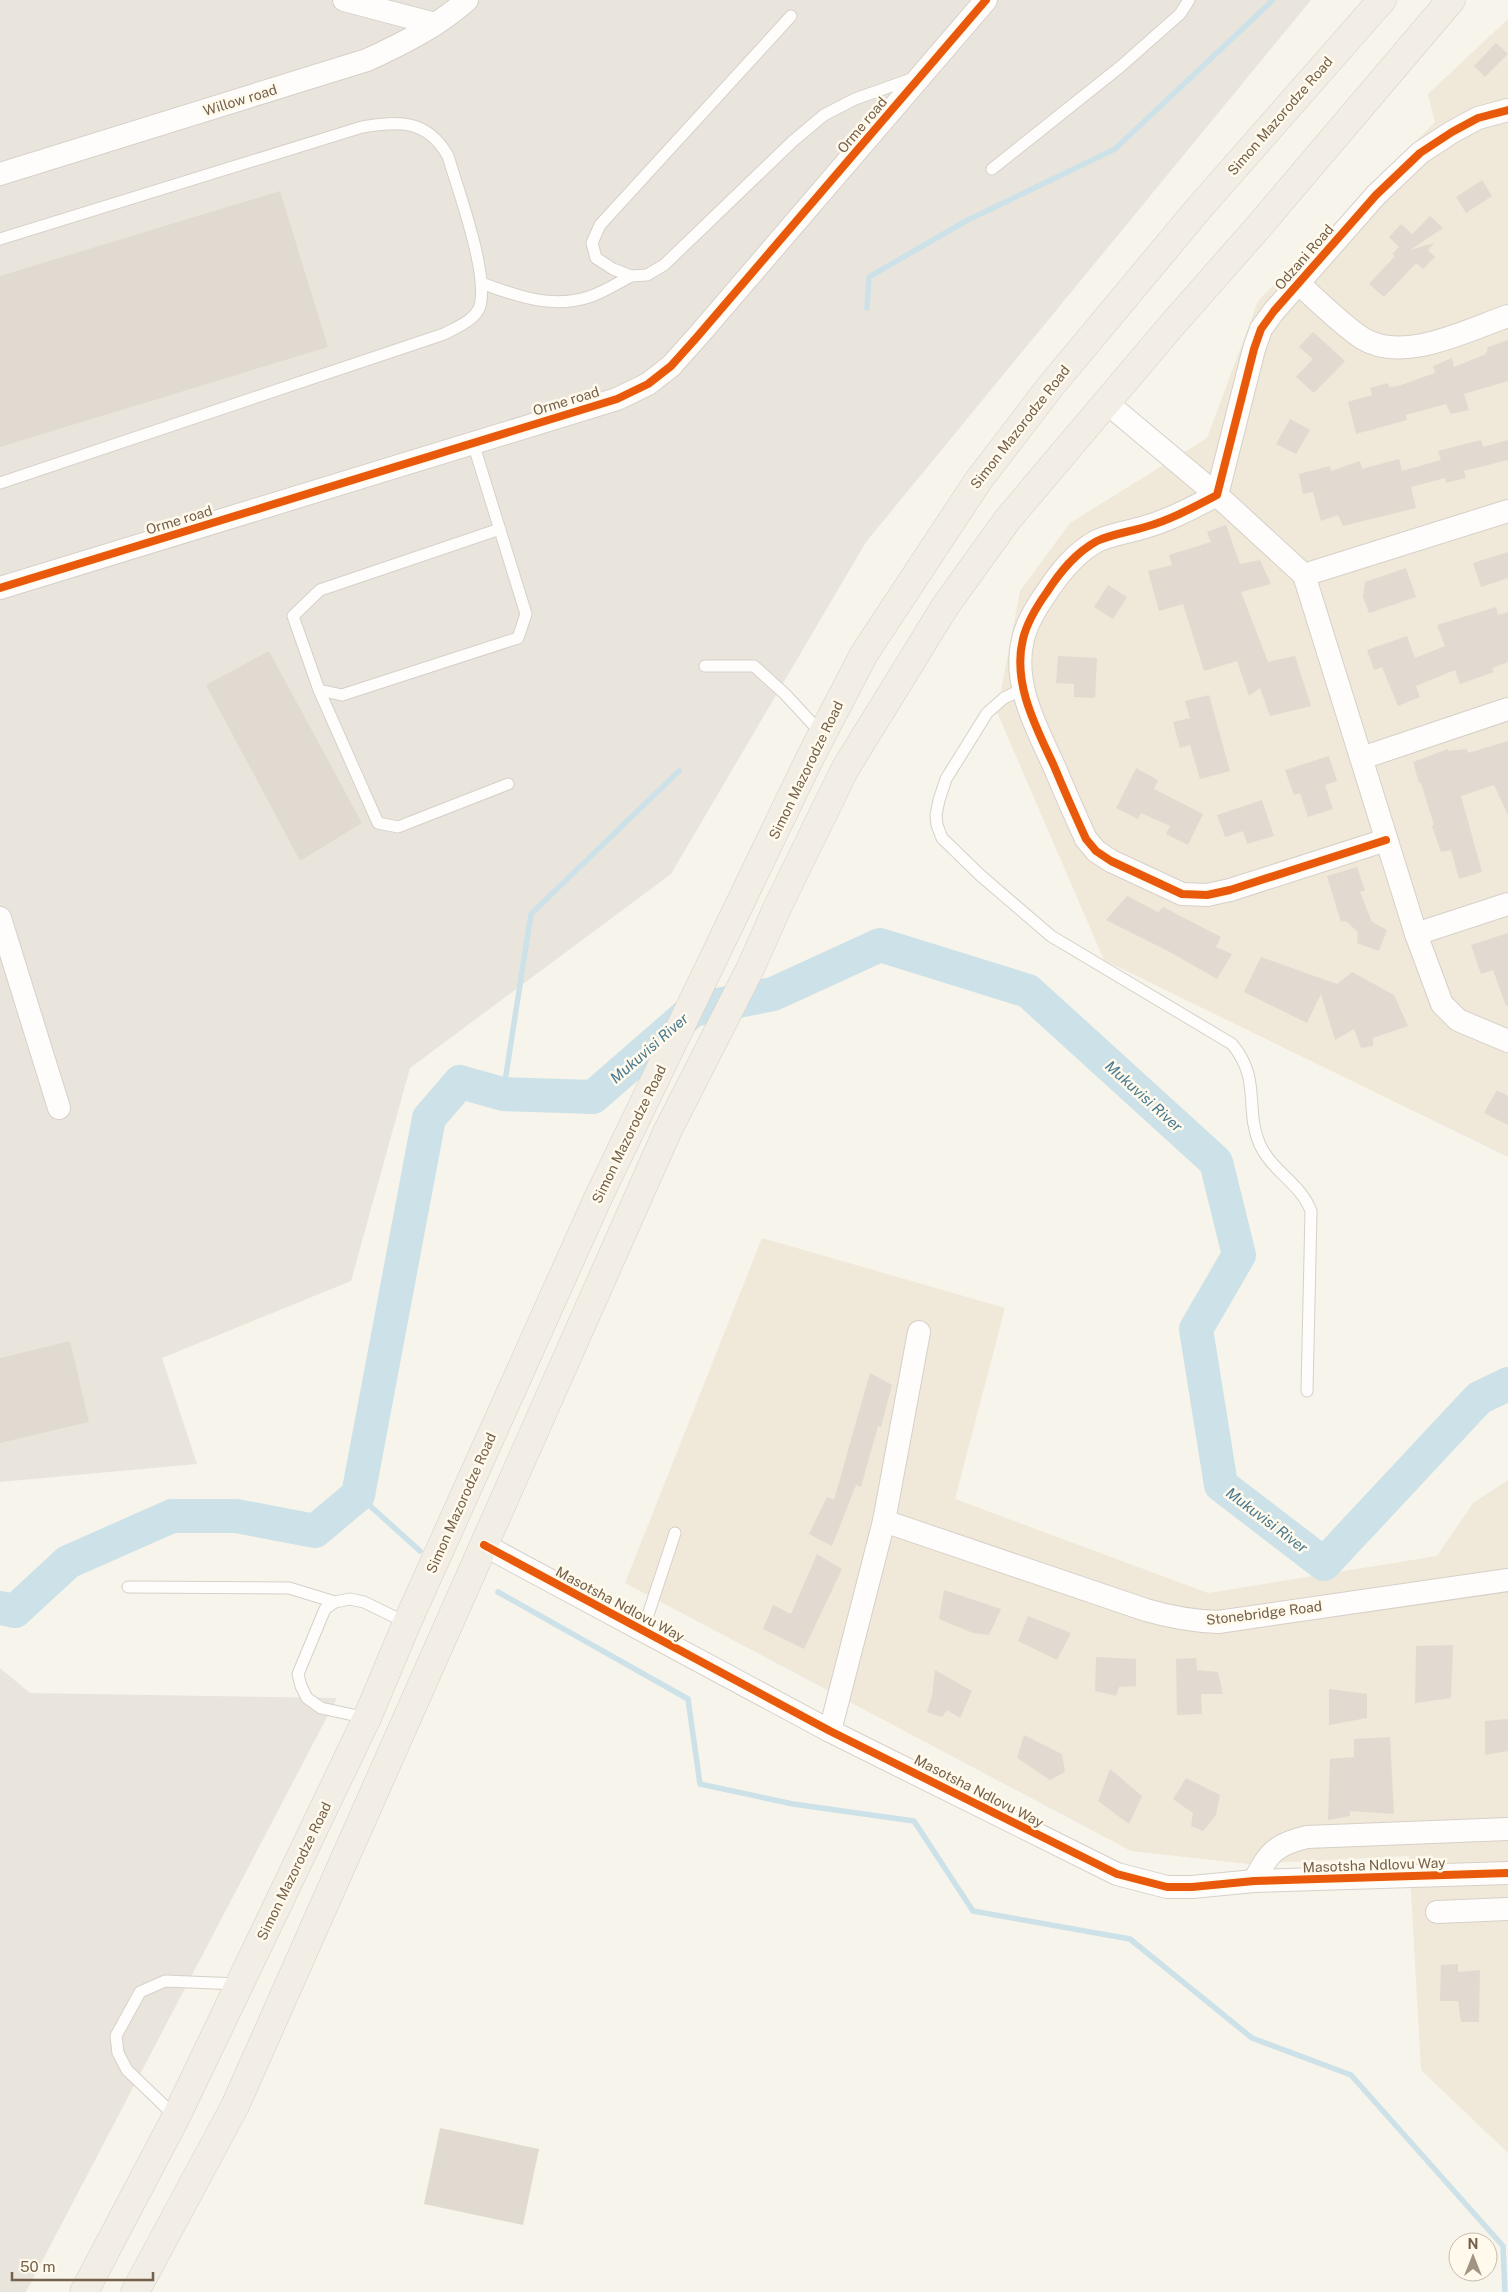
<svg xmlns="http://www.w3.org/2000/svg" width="1508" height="2292" viewBox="0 0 1508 2292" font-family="'Public Sans',sans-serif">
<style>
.residential{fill:#f0e8d8}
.industrial{fill:#eae5dc}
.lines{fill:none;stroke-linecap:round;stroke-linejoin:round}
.stream{stroke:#cce2e8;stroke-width:5.5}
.river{stroke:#cce2e8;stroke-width:34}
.building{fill:#e1dad0}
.service-casing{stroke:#d6d0c8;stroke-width:13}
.minor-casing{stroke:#d6d0c8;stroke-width:24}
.trunk-casing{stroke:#d5cfc6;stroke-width:29}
.service{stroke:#fefdfc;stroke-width:11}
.minor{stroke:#fefdfc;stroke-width:22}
.trunk{stroke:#f2ede5;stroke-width:28}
.cycleway-casing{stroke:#fffaec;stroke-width:11}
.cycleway{stroke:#e8590c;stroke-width:8}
.labels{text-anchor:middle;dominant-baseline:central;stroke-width:5;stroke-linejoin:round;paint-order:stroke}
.street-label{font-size:14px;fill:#75604b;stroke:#fffaec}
.water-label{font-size:15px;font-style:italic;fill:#487990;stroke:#fffaec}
</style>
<rect width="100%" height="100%" fill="#f7f4eb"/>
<g class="residential">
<path d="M1508 19V1157L1104 960 997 712 1020 591 1070 523 1207 438 1258 301 1435 122 1428 94Z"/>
<path d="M762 1238 1005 1308 955 1499 1208 1593 1437 1556 1473 1503 1508 1480V2153L1421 2070 1409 1856 1249 1864 1131 1851 625 1583Z"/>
</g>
<g class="industrial">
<path d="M0 0H1311L866 542 671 874 410 1068 351 1281 162 1358 197 1464 0 1482Z"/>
<path d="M0 1668 30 1693 337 1698 26 2292H0Z"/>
</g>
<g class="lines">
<g class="stream">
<path d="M867 308 869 277 966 221 1115 149 1273 0"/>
<path d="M503 1094 531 914 679 771"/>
<path d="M358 1495 420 1551"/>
<path d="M498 1592 688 1699 700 1784 793 1804 914 1821 973 1911 1130 1939 1252 2038 1351 2075 1503 2246 1505 2292"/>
</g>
<path class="river" d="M0 1608 15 1611 68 1562 172 1516H236L315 1531 358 1495 429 1118 460 1082 503 1094 593 1097 693 1010 773 994 880 945 1028 991 1216 1162 1239 1255 1196 1329 1221 1485 1324 1564 1479 1398 1508 1384"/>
</g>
<g class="building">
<path d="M1496 43 1508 54 1485 77 1474 66Z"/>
<path d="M1482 180 1492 196 1466 213 1456 197Z"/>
<path d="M280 191 328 347 0 447V276Z"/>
<path d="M1430 216 1443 228 1410 250 1434 243 1428 250 1435 257 1423 269 1416 263 1384 297 1369 284 1395 256 1392 254 1399 247 1389 237 1401 224 1412 234Z"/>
<path d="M1313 332 1345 361 1314 393 1296 377 1313 359 1299 347Z"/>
<path d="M1508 340V381L1464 394 1469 410 1451 414 1446 404 1406 415 1407 420 1356 434 1348 402 1372 395 1370 388 1388 383 1389 387 1398 386 1435 373 1433 366 1452 358 1454 367 1486 354 1488 347Z"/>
<path d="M1290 419 1310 430 1296 454 1276 444Z"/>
<path d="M1481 440 1483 447 1508 440V460L1464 471 1466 478 1446 483 1445 478 1411 487 1416 508 1343 526 1338 515 1321 521 1313 492 1303 494 1299 474 1330 466 1331 471 1360 461 1362 469 1399 459 1402 471 1441 460 1438 451Z"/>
<path d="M1226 525 1240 564 1260 560 1271 584 1241 592 1268 662 1295 656 1311 706 1270 716 1260 688 1249 696 1237 661 1204 671 1183 604 1159 611 1148 571 1172 565 1169 555 1211 542 1207 532Z"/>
<path d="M1508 552V578L1481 587 1473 563Z"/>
<path d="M1406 568 1416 597 1369 613 1363 597 1365 582Z"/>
<path d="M1108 585 1127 597 1113 619 1094 607Z"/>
<path d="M1496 607 1498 615 1508 612V662L1492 668 1494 672 1460 684 1455 670 1416 686 1420 697 1398 706 1382 667 1374 670 1367 650 1407 636 1415 658 1445 646 1437 625Z"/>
<path d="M269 651 362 823 300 861 206 685Z"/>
<path d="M1058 656 1097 658 1095 698 1074 697V684L1056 683Z"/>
<path d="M1209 695 1230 771 1200 779 1190 745 1180 748 1173 722 1190 718 1185 701Z"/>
<path d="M1508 741V815L1494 785 1461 796 1482 872 1459 879 1451 850 1441 852 1432 826 1434 825 1421 783H1419L1413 762 1448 749V751L1467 749 1468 753Z"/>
<path d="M1329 756 1337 781 1325 785 1333 809 1308 817 1300 793 1294 795 1285 770Z"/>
<path d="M1136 768 1158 780 1154 789 1203 814 1188 845 1166 834 1170 826 1141 813 1138 819 1116 808Z"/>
<path d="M1262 800 1274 836 1247 844 1243 831 1225 837 1217 815Z"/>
<path d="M1357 867 1365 890 1360 892 1372 922 1387 930 1379 951 1357 943 1358 932 1346 921 1341 922 1327 876Z"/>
<path d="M1127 896 1158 912 1163 907 1221 937 1216 947 1232 954 1217 979 1170 952 1106 920Z"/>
<path d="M1508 933V1005L1506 1006 1493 970 1481 974 1471 945Z"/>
<path d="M1261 957 1337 984 1352 972 1394 995 1408 1026 1373 1038V1046L1361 1048 1354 1029 1335 1040 1321 994 1307 1023 1244 992Z"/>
<path d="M1497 1090 1508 1096V1125L1484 1113Z"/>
<path d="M70 1341 89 1422 0 1443V1358Z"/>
<path d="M870 1373 892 1385 881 1427 878 1426 861 1487 856 1485 832 1546 809 1534 827 1497 834 1500Z"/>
<path d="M817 1554 842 1569 804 1649 763 1629 773 1605 791 1614Z"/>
<path d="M944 1590 1001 1609 989 1635 973 1633 939 1619Z"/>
<path d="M1028 1616 1071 1633 1057 1660 1018 1641Z"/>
<path d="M1453 1645 1451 1698 1415 1703 1416 1646Z"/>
<path d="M1096 1657 1136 1659V1686L1119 1687 1116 1696 1095 1691Z"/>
<path d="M1196 1658 1197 1670 1218 1672 1223 1694H1201L1202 1714 1177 1715 1176 1659Z"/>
<path d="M935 1670 972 1691 960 1718 947 1710 942 1717 927 1712 932 1696Z"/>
<path d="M1329 1689 1367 1694V1718L1329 1725Z"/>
<path d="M1508 1719V1751L1485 1755V1721Z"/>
<path d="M1024 1735 1062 1754 1065 1772 1050 1780 1017 1758Z"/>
<path d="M1390 1737 1394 1814 1350 1811V1816L1328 1820 1330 1759 1354 1757V1739Z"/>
<path d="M1110 1769 1142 1796 1129 1824 1098 1801Z"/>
<path d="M1186 1778 1220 1795 1216 1815 1203 1831 1191 1826 1193 1813 1173 1799Z"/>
<path d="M1458 1964V1972L1480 1970 1479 2022H1461L1458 2001H1440L1441 1965Z"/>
<path d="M440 2128 539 2149 523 2225 424 2204Z"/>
</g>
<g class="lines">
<defs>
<g id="service">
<path d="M791 16 600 225 592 243 596 258 613 269 631 276 647 275 664 265 793 141 824 115 855 99 914 78"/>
<path d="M992 169 1120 67 1180 14 1189 0"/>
<path d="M0 239 362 127C399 121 427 119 448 156 458 190 489 274 480 306 476 320 455 328 444 334L0 483"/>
<path d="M481 283C517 296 551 309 589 297 604 292 618 283 631 276"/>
<path d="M473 443 526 614 518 638 342 695 319 690 293 616 320 590 500 529"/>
<path d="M705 666H754L785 694 822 734"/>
<path d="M1023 689 1004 698 987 713 946 779 939 800 936 815 937 825 942 838 980 875 1051 936 1232 1044C1262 1080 1244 1109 1260 1145 1272 1171 1301 1184 1311 1211L1307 1391"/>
<path d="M319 690 378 823 398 827 508 784"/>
<path d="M128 1587 289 1588 335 1602"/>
<path d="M643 1630 675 1533"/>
<path d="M367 1718 321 1708 307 1698 301 1686 298 1674 325 1609 335 1602 350 1599 364 1602 407 1623"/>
<path d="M176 2117 127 2070 118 2053 116 2036 140 1992 165 1981 239 1984"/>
</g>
<g id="minor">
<path d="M344 0 435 24"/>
<path d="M0 174 367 60C402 44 438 26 467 0"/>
<path d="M1298 283C1316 299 1342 325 1362 338 1403 364 1467 330 1508 316"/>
<path d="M1107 403 1217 495 1304 575 1416 934 1442 1004 1458 1020 1508 1041"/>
<path d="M1304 575 1508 511"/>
<path d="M0 588 617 399 648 384 671 366 697 337 986 0"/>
<path d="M1362 758 1508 709"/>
<path d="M1386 840 1230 890 1207 895 1182 894 1111 861 1096 851 1086 839C1075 815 1064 790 1054 766 1036 727 1012 683 1023 639 1027 622 1037 606 1047 592 1060 572 1075 553 1097 541 1112 534 1129 532 1145 527 1170 520 1194 507 1217 495L1254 349 1261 329 1274 311 1376 195 1420 153 1452 132 1478 118 1508 110"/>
<path d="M0 918 59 1108"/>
<path d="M1416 934 1508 904"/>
<path d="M884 1521 1146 1610C1170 1617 1192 1621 1218 1622L1508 1580"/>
<path d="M484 1545 830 1731 1117 1874 1167 1887H1192L1254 1881 1508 1873"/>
<path d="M830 1731 884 1521 919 1332"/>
<path d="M1254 1881C1268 1853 1276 1844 1307 1837L1508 1829"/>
<path d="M1437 1912 1508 1909"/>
</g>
<g id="trunk">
<path d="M84 2292 176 2117 367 1718 407 1623 598 1198 810 758 864 654 978 481 1050 387 1200 207 1382 0"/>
<path d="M135 2292 235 2106 668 1130 751 967 778 906 845 769 946 605 1008 519 1172 325 1254 232 1451 0"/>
</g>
</defs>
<use href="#service" class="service-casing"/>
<use href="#minor" class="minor-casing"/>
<use href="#trunk" class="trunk-casing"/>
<use href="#service" class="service"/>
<use href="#minor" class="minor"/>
<use href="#trunk" class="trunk"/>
<defs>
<g id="cycleway">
<path d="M0 588 617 399 648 384 671 366 697 337 986 0"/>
<path d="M1386 840 1230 890 1207 895 1182 894 1111 861 1096 851 1086 839C1075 815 1064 790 1054 766 1036 727 1012 683 1023 639 1027 622 1037 606 1047 592 1060 572 1075 553 1097 541 1112 534 1129 532 1145 527 1170 520 1194 507 1217 495L1254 349 1261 329 1274 311 1376 195 1420 153 1452 132 1478 118 1508 110"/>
<path d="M484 1545 830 1731 1117 1874 1167 1887H1192L1254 1881 1508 1873"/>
</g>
</defs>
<use href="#cycleway" class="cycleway-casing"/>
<use href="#cycleway" class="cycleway"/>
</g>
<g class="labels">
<g class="street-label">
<text transform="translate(240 100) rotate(-17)">Willow road</text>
<text transform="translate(1280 116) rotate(-49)">Simon Mazorodze Road</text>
<text transform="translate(862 125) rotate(-50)">Orme road</text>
<text transform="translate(1304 257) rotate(-49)">Odzani Road</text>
<text transform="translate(566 401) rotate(-17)">Orme road</text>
<text transform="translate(1020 427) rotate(-52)">Simon Mazorodze Road</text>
<text transform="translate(179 520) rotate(-17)">Orme road</text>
<text transform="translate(806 770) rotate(-64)">Simon Mazorodze Road</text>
<text transform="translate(629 1134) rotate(-64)">Simon Mazorodze Road</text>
<text transform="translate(461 1503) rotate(-66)">Simon Mazorodze Road</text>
<text transform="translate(620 1604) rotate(28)">Masotsha Ndlovu Way</text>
<text transform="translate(1264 1613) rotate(-7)">Stonebridge Road</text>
<text transform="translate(979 1791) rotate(27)">Masotsha Ndlovu Way</text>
<text transform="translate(1374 1865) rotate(-2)">Masotsha Ndlovu Way</text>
<text transform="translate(294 1871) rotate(-64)">Simon Mazorodze Road</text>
</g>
<g class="water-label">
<text transform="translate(649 1048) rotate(-41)">Mukuvisi River</text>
<text transform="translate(1144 1096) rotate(42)">Mukuvisi River</text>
<text transform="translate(1267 1520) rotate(37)">Mukuvisi River</text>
</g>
</g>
<g transform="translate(1473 2257)"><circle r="24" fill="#fffaec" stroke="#c8bcac"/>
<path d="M0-4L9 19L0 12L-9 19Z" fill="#a29483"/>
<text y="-8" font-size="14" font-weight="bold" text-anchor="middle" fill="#75604b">N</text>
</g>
<path d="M12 2272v8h141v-8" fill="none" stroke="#75604b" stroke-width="2.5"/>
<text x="20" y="2272" font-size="15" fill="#75604b" stroke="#fffaec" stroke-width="4" paint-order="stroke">50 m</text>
</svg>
